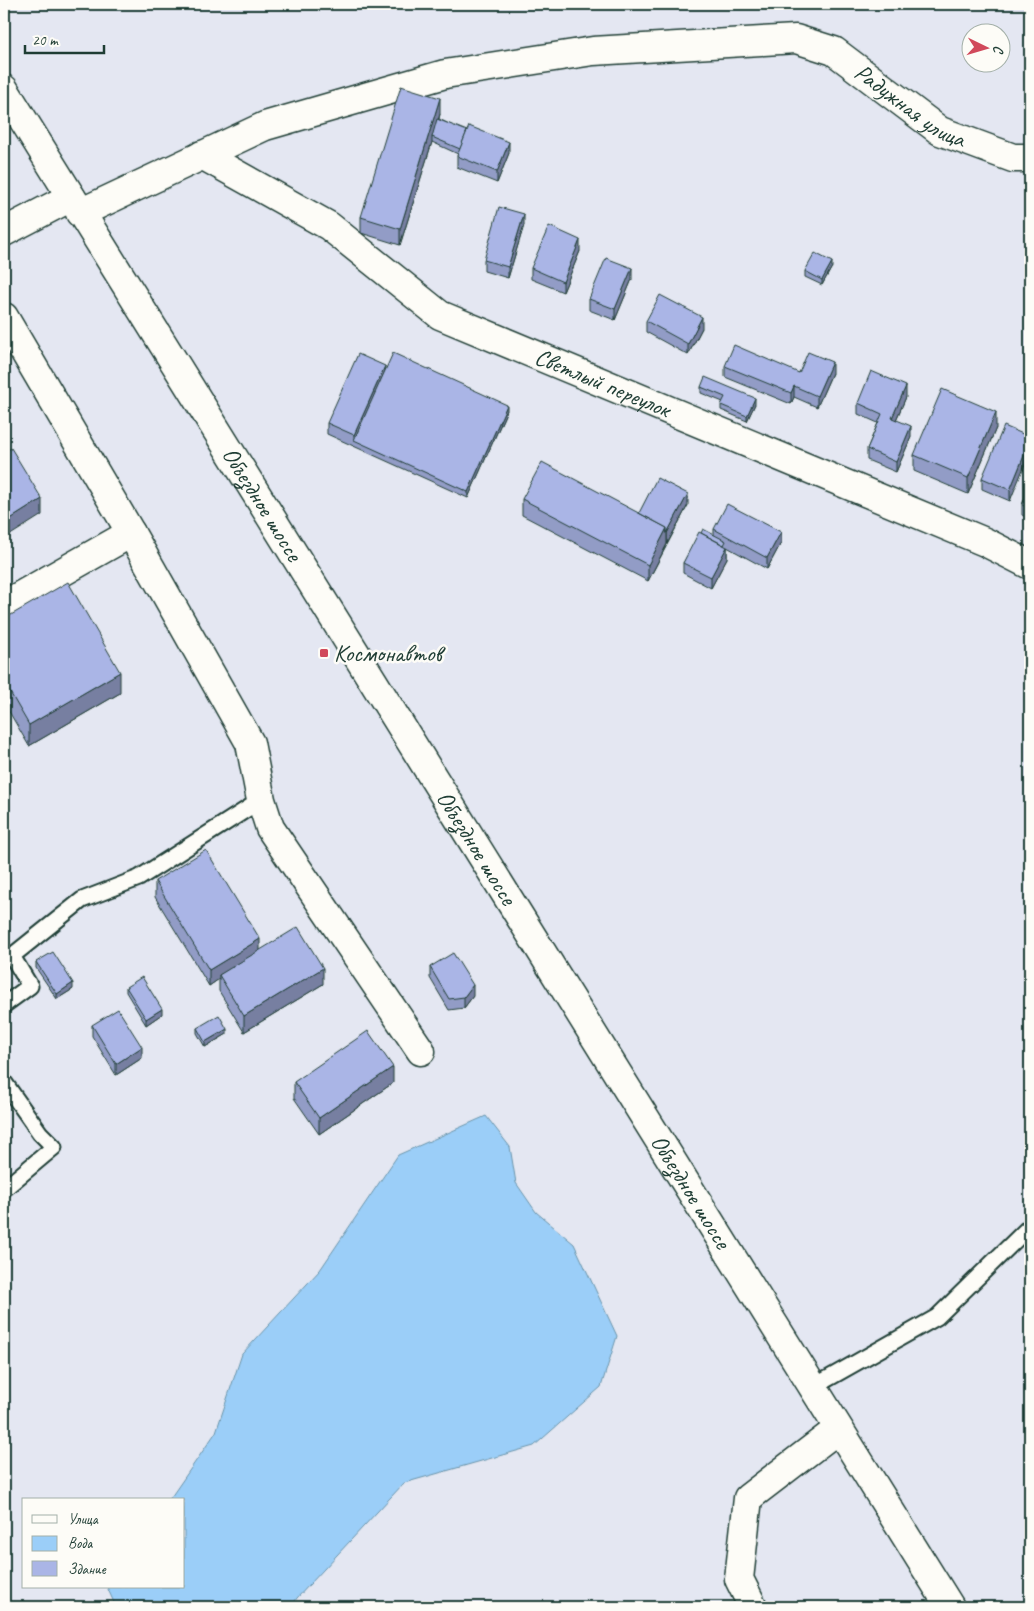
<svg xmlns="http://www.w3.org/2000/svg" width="1034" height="1611" viewBox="0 0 1034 1611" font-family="Caveat,sans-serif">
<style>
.water{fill:#9bcef8;stroke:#6994aa}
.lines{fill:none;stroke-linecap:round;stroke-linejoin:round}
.lane-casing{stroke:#1f3d34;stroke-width:19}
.street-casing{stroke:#1f3d34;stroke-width:31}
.secondary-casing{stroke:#1f3d34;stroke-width:31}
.lane{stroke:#fdfcf7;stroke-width:15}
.street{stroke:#fdfcf7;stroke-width:28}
.secondary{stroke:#fdfcf7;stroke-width:28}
.wall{fill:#929cc6;stroke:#1f3d34}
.shaded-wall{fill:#777fa1;stroke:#1f3d34}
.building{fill:#aab5e6;stroke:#1f3d34}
.poi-dot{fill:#d1495b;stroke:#fdfcf7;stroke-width:2}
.labels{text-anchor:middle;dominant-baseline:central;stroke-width:5;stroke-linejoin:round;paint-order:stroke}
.street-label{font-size:24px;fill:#1f3d34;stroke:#fdfcf7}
.poi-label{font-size:24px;fill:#1f3d34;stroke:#fdfcf7;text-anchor:start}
</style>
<rect width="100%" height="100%" fill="#e4e7f2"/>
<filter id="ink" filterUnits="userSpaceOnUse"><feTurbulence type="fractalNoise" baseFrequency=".02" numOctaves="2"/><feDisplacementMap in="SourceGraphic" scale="10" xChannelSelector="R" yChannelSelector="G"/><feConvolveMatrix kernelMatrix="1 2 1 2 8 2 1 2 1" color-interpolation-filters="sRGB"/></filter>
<g filter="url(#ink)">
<path class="water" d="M486 1116 510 1147 516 1183 536 1212 574 1244 617 1336 601 1387 534 1446 404 1483 297 1598 291 1607H116L107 1587H184V1500H169L216 1432 242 1354 320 1270 398 1155Z"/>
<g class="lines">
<defs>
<g id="lane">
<path d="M4 1005 30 986 12 956 82 900 139 878 261 800"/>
<path d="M4 1082 40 1133 54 1147 4 1189"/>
<path d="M813 1387 937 1317 1030 1226"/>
</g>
<g id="street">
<path id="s1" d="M202 155 329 226 440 315 985 542 1030 565"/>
<path id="s2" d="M80 213 265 126 445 74 593 51 796 39 834 51 940 131 1013 158H1030"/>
<path d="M4 317 131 533 250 743 261 800 270 828 421 1051"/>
<path d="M4 605 131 533"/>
<path d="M753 1607 739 1579 748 1498 838 1429"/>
</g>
<g id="secondary">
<path id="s3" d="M4 89 950 1607"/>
<path d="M4 232 71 197"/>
</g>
</defs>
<use href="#lane" class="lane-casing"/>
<use href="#street" class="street-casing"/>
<use href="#secondary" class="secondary-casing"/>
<use href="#lane" class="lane"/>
<use href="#street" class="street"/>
<use href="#secondary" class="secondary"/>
</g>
<g class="wall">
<path d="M440 114 439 119 509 153 497 183 457 167V156L458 154 432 142 400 245 361 233V217Z"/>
<path d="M524 225 508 278 484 271V260Z"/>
<path d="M580 251 563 292 531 279V268Z"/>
<path d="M832 267 822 285 805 277V271Z"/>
<path d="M632 279 615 320 589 310V299Z"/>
<path d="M646 321 702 328 688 355 646 332Z"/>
<path d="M725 366 799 373H832L817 407 794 397 791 404 725 377Z"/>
<path d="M385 371 507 410 468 498 327 434V423Z"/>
<path d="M701 387 755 404 747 421 721 410V405L723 402 701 393Z"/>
<path d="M906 397 896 420 911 437 896 472 867 460V449L878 423 858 414V403Z"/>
<path d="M996 428 968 494 914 471V455Z"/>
<path d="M1030 437 1010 501 982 489V478Z"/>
<path d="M1030 485V519L1022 515V505Z"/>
<path d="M522 499 639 513 688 505 648 581 522 515Z"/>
<path d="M714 529 781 543 767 569 727 547V558L711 588 683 573V563L701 533 714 535Z"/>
<path d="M4 619 120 693 29 746 4 703Z"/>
<path d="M155 881 260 950 323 984 244 1032 219 991V979L209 986 155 897Z"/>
<path d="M36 962 73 989 57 999 36 968Z"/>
<path d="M430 967 473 996 464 1008 449 1010 430 978Z"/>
<path d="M126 987 162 1014 146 1025 126 992Z"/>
<path d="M92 1025 142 1058 116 1075 92 1036Z"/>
<path d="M197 1028 227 1034 205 1047 197 1033Z"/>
<path d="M294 1082 393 1083 319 1134 294 1098Z"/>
</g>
<g class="shaded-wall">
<path d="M440 98V114L433 138 432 137V142L400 245V229Z"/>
<path d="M509 142V153L497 183V172Z"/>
<path d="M524 214V225L508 278V267Z"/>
<path d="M580 240V251L563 292V282Z"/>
<path d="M832 262V267L822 285V280Z"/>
<path d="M632 268V279L615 320V309Z"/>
<path d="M702 317V328L688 355V344Z"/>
<path d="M832 362V373L817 407V396Z"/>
<path d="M385 366V377L354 440V435Z"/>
<path d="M794 386V397L791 404V393Z"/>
<path d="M906 386V397L892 429V418Z"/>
<path d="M755 398V404L747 421V416Z"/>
<path d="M507 405V410L468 498V492Z"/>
<path d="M996 412V428L968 494V478Z"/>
<path d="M911 426V437L896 472V462Z"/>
<path d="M1030 441V452L1010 501V490Z"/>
<path d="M688 494V505L667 544V533Z"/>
<path d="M42 499V515L4 539V523Z"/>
<path d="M667 528V544L648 581V565Z"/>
<path d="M781 532V543L767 569V558Z"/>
<path d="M727 547V558L711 588V577Z"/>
<path d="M120 672V693L29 746V725Z"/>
<path d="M260 939V955L219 975V979L209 986V970Z"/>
<path d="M323 968V984L244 1032V1016Z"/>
<path d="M73 983V989L57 999V994Z"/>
<path d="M473 985V996L464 1008V997Z"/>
<path d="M162 1009V1014L146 1025V1019Z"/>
<path d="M227 1029V1034L205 1047V1042Z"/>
<path d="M142 1047V1058L116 1075V1064Z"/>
<path d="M393 1067V1083L319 1134V1118Z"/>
</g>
<g class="building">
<path d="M401 86 440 98 400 229 361 217Z"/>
<path d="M437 119 467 131 460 149 432 137Z"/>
<path d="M469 126 509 142 497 172 457 156Z"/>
<path d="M499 207 524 214 508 267 484 260Z"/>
<path d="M549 226 580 240 563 282 531 268Z"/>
<path d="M815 253 832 262 822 280 805 271Z"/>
<path d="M606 258 632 268 615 309 589 299Z"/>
<path d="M660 295 702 317 688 344 646 321Z"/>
<path d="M734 345 799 373 808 352 832 362 817 396 794 386 791 393 725 366Z"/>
<path d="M393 353 507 405 468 492 354 440Z"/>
<path d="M358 354 385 366 354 435 327 423Z"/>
<path d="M871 371 906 386 892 418 911 426 896 462 867 449 882 414 858 403Z"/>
<path d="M705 377 755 398 747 416 721 405 725 397 701 387Z"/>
<path d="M942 389 996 412 968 478 914 455Z"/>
<path d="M1004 426 1030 437V441L1010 490 982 478Z"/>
<path d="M11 448 42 499 4 523V453Z"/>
<path d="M542 462 667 528 648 565 522 499Z"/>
<path d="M657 478 688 494 667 533V528L639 513Z"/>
<path d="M1030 485V508L1022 505Z"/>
<path d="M727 504 781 532 767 558 714 529Z"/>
<path d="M703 529 726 541 724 545 701 533Z"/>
<path d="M699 532 727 547 711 577 683 563Z"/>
<path d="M68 582 120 672 29 725 4 682V619Z"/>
<path d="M206 850 260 939 209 970 155 881Z"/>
<path d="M298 927 323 968 244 1016 219 975Z"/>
<path d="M53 952 73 983 57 994 36 962Z"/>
<path d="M453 953 473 985 464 997 449 999 430 967Z"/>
<path d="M142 977 162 1009 146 1019 126 987Z"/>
<path d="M118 1009 142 1047 116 1064 92 1025Z"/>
<path d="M219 1015 227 1029 205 1042 197 1028Z"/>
<path d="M368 1031 393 1067 319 1118 294 1082Z"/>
</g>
</g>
<rect class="poi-dot" x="319" y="648" width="10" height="10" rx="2.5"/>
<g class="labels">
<g class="street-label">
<text stroke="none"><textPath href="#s2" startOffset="879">Радужная улица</textPath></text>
<text stroke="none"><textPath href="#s1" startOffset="464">Светлый переулок</textPath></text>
<text stroke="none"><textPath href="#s3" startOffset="489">Объездное шоссе</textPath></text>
<text stroke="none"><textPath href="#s3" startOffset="894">Объездное шоссе</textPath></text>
<text stroke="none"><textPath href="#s3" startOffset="1299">Объездное шоссе</textPath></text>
</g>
<g class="poi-label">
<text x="334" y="653">Космонавтов</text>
</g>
</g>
<rect width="1034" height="1611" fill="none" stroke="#fdfcf7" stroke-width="20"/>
<rect x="10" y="10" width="1014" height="1591" fill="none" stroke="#1f3d34" stroke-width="2" filter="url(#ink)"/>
<rect x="22" y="1498" width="162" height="90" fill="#fdfcf7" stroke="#a4b0a9"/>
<rect x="32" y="1515" width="25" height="8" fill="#fdfcf7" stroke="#a4b0a9"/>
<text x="68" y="1524" font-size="15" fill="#1f3d34">Улица</text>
<rect x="32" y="1536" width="25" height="15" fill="#9bcef8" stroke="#a4b0a9"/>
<text x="68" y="1548" font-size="15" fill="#1f3d34">Вода</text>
<rect x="32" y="1561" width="25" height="15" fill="#aab5e6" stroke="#a4b0a9"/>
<text x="68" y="1574" font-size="15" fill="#1f3d34">Здание</text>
<g transform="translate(986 48) rotate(95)"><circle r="24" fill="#fdfcf7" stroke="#a4b0a9"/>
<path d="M0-4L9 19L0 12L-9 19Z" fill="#d1495b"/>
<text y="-8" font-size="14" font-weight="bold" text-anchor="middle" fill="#1f3d34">С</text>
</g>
<path d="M25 45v8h79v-8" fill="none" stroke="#1f3d34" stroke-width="2.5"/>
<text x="32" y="45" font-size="15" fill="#1f3d34" stroke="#fdfcf7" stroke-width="4" paint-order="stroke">20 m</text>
</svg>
